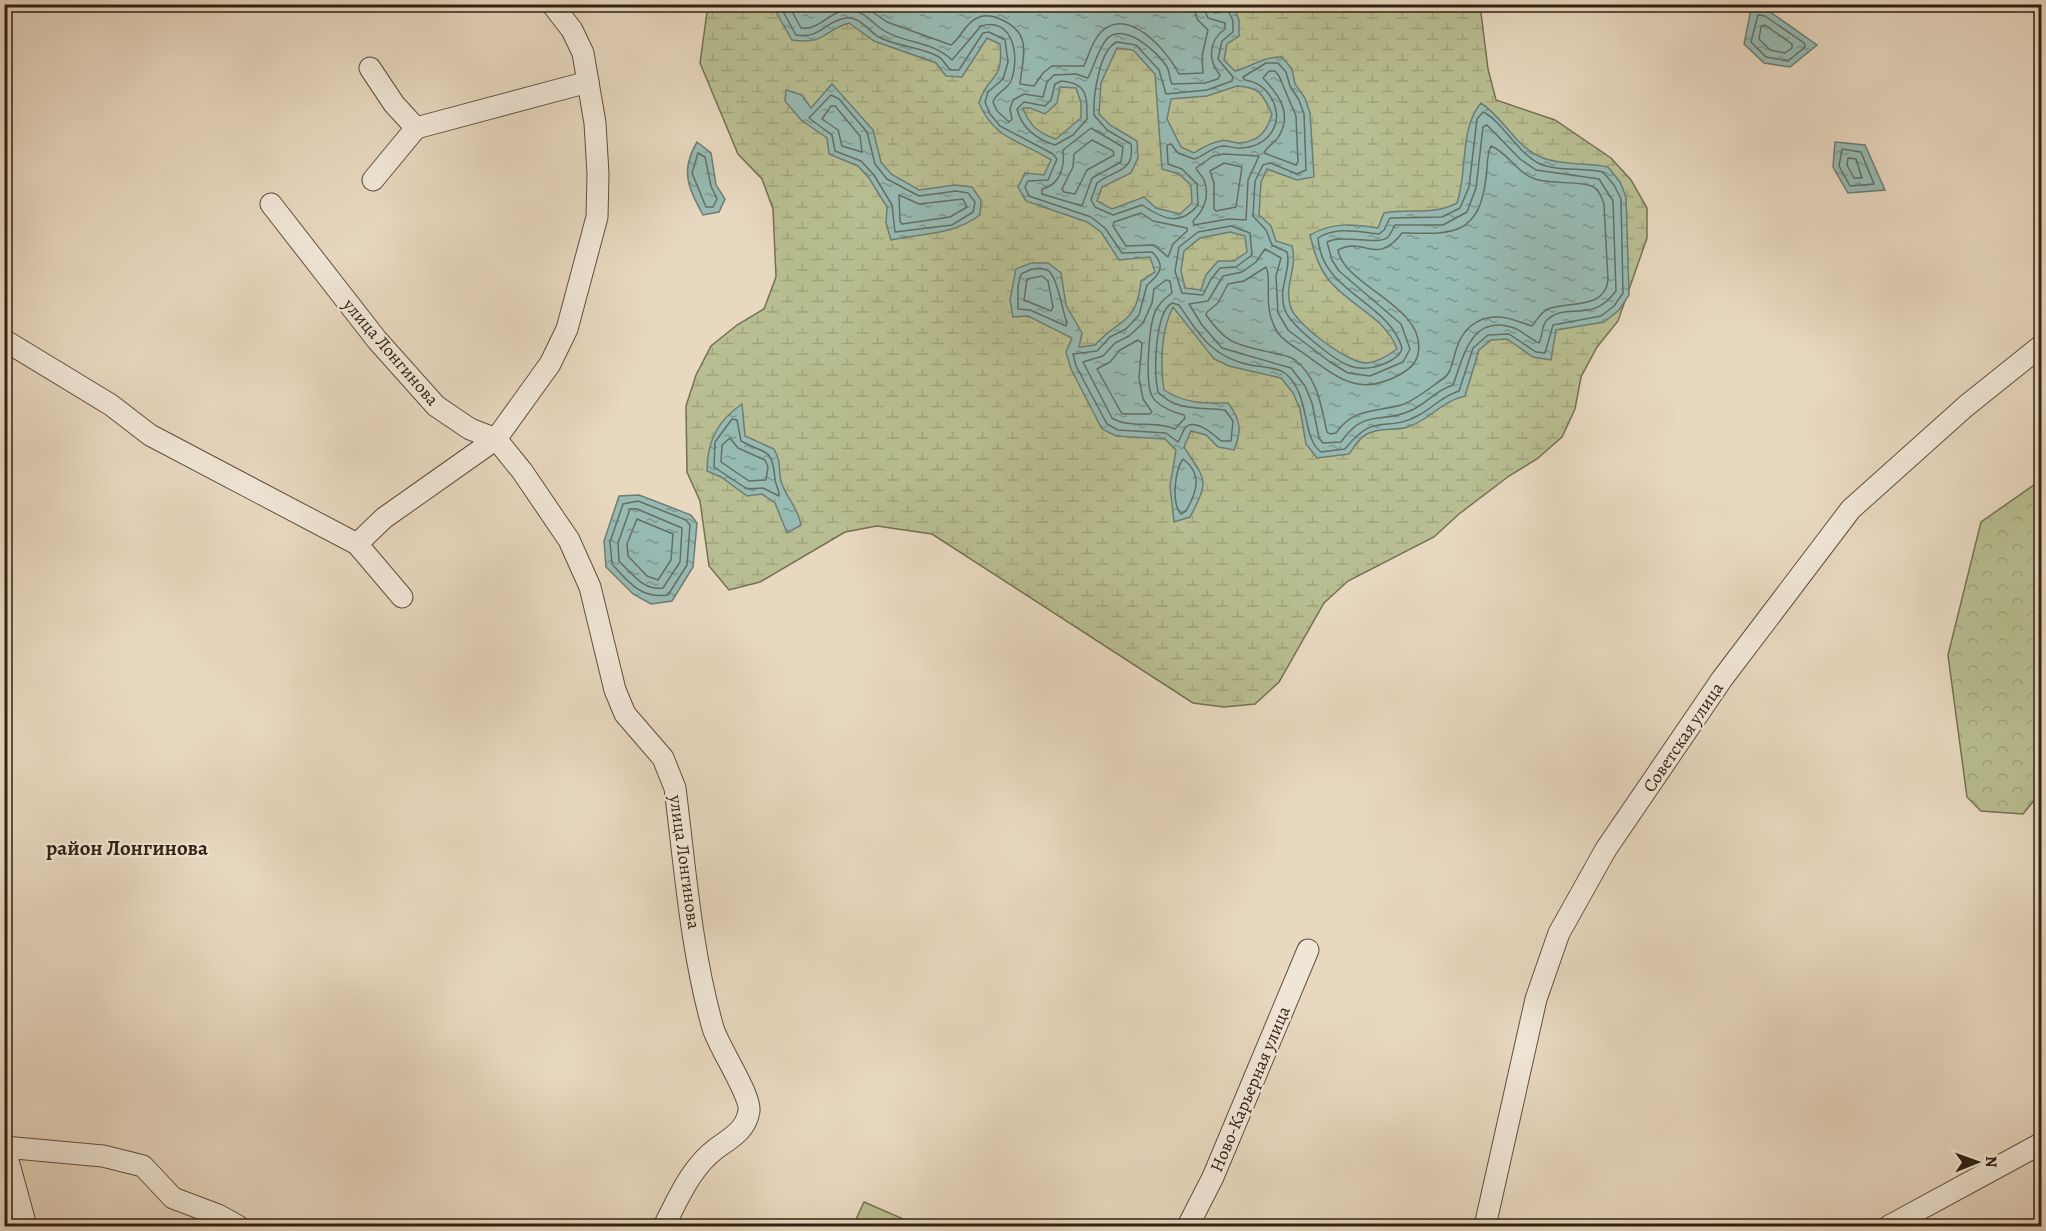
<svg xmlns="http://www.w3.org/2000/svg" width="2046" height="1231" viewBox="0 0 2046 1231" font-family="Alegreya,serif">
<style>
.green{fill:#b8be91;stroke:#747052;stroke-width:1.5}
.forest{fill:url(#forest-crowns);stroke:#747052;stroke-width:1.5}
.wetland{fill:url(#wetland-marsh);stroke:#747052;stroke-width:1.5}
.water{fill:url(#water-ripples);stroke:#6e7d73;stroke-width:1.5;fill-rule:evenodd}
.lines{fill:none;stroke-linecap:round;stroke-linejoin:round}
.shore{stroke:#646e62;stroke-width:1.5}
.minor-casing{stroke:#5f4f3e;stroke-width:23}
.minor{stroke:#f0e6d6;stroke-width:21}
.labels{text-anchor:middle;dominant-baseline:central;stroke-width:4.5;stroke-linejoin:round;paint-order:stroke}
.street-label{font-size:18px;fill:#312112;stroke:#f0e6d6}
.quarter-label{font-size:21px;font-weight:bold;fill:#312112;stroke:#f0e6d6}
</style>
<defs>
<pattern id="forest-crowns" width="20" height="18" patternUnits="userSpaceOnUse" patternTransform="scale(1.5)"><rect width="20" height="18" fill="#b8be91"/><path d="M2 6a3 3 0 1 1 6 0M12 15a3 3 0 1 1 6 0" fill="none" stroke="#9fa37c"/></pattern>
<pattern id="wetland-marsh" width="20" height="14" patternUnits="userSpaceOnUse" patternTransform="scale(1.5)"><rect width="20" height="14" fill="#b8be91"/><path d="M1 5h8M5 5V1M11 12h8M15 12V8" fill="none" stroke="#9fa37c"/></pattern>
<pattern id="water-ripples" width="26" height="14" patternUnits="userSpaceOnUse" patternTransform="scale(1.5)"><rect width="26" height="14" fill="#97bab3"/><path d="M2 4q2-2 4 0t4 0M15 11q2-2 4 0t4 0" fill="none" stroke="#7c9790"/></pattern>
</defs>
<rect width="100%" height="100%" fill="#e8d8c0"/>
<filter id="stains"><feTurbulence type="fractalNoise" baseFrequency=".00333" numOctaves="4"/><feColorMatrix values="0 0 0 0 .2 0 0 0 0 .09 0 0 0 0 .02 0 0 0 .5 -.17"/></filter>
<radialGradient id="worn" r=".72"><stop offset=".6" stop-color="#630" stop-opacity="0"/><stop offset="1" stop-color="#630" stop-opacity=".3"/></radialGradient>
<path class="green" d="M864 1202 908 1221 905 1226H853Z"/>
<path class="forest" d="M2041 480V782L2036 798 2023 814 1981 811 1967 797 1948 655 1981 522Z"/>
<path class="wetland" d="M708 5H1480L1488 69 1496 100 1555 120 1611 158 1631 180 1647 208V238L1618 321 1597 347 1581 377 1575 409 1562 437 1537 459 1509 476 1459 514 1434 537 1348 581 1324 603 1279 682 1255 704 1224 707 1193 703 932 534 877 526 845 532 760 582 729 590 709 566 700 501 687 472 686 406 696 375 711 346 737 325 764 309 776 277 773 209 762 179 738 154 700 63Z"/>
<g class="water">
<path d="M1209 4 1217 8 1233 5 1239 20V36L1227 44 1224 60 1235 71C1254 66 1261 57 1282 57L1292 69 1295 84 1305 98 1310 113 1314 177 1297 180 1267 169 1261 182 1259 215 1271 226 1276 241 1292 246C1298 269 1283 286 1291 308 1297 325 1349 364 1367 363 1378 362 1389 355 1397 349 1385 316 1349 306 1328 279 1318 266 1314 251 1310 235 1332 222 1354 224 1378 228L1384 213C1411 208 1432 216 1457 203 1468 171 1459 129 1481 103 1504 118 1517 149 1543 158 1563 166 1587 162 1608 167L1620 182 1626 197 1629 295 1619 310 1604 322 1556 330 1551 360 1533 357 1507 339 1491 340 1479 350 1465 396C1440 402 1431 419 1408 427 1396 431 1379 427 1367 434 1358 439 1355 446 1349 454L1317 458 1306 444 1300 409 1293 393 1281 378 1229 366 1214 359 1173 307C1161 330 1160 365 1164 390 1185 404 1204 403 1228 403 1241 420 1242 431 1234 450L1218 447 1206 435 1191 431 1184 447C1205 480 1211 479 1190 517L1174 522 1170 486 1176 450 1165 439 1116 436 1102 429 1071 369 1066 352 1072 338 1028 316 1013 317 1010 300 1016 269 1031 263H1048L1061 273 1066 305 1082 333 1079 347 1095 345C1119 318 1137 325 1141 281L1155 272 1150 257 1119 260 1101 232 1087 222 1026 201 1018 187 1025 173 1044 175 1051 160C1021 141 994 139 979 103 988 72 1004 84 1000 44L987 38 962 77 946 76 936 63 874 41 849 23C822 31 826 45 792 40L772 5ZM1117 48 1133 50 1155 74 1162 169 1179 174 1191 185 1192 203 1180 214 1156 208 1144 197 1112 209 1097 201 1102 187 1131 173 1138 158 1137 141 1110 125 1099 114 1101 83ZM1237 86C1259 87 1263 94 1272 114 1267 131 1259 142 1239 143 1233 143 1227 139 1220 141 1210 143 1203 147 1194 153L1181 147 1167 119 1171 99 1207 96ZM1060 87 1076 88 1081 103V118L1056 139C1038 133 1030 126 1023 108H1030L1045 114 1057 103ZM1230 232 1245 236 1247 252 1234 261H1218L1206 275 1201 290 1185 288 1181 271 1184 251 1200 238Z"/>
<path d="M1751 9H1766L1817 45 1790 67 1764 63 1744 44Z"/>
<path d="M832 84 873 130 881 162 891 174 919 190 955 185 972 187 981 200 980 215C954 235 922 233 891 240L886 223 887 207 869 178 858 166 829 154 827 138 801 120 785 101 786 90 802 95 811 108Z"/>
<path d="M697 142 711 153 716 185 725 199 719 212 703 215C688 187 680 171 697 142Z"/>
<path d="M1835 142 1865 145 1885 190 1848 193 1833 167Z"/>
<path d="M742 404 745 436 774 449C782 464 778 468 781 481 786 498 797 505 801 525L787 533 775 503 762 494 747 496 721 477 707 471C707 442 717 421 742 404Z"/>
<path d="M639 495 691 515 697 523 693 567 672 601 651 604 633 594 606 567 604 541 619 496Z"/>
</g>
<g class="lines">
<g class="shore">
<path d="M779 4 796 35C822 39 824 21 846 18 859 16 868 30 877 36 895 47 920 46 939 57 944 60 946 67 951 70H959L983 33 989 32 1005 40 1008 62 1003 79 988 92 985 102 990 114 1000 126 1053 154 1057 159 1048 180 1028 181 1025 187 1029 196 1091 217 1105 228 1122 253 1152 252C1167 266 1159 275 1147 285L1139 315 1126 329 1110 337 1097 351 1073 354 1076 366 1107 424 1118 430 1166 433 1178 442C1181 438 1182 432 1185 428 1195 417 1214 435 1221 441H1231L1233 421 1225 410C1201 407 1177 412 1158 392 1154 373 1154 314 1172 303L1179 305C1199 335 1212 357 1250 365 1260 367 1278 367 1286 374 1311 396 1301 437 1321 452L1345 449C1375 410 1387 434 1419 415 1434 407 1442 396 1459 391L1473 348 1488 335 1509 334 1536 352 1545 353 1553 325 1601 316 1614 306 1623 293 1621 199 1614 185 1603 172C1583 167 1557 172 1538 163 1516 151 1501 120 1483 112L1477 119 1469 187 1460 208 1442 217 1390 218 1384 230 1379 234C1359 232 1336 226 1318 238 1321 292 1388 301 1402 348 1401 355 1396 357 1390 361 1379 367 1363 371 1350 366 1335 361 1290 325 1285 310 1277 289 1292 269 1287 252L1272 245 1266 230 1253 216 1255 181 1263 165 1270 163 1297 174 1306 170 1304 114 1299 100 1290 86 1286 72 1278 63H1266L1243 77 1245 80C1258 82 1267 89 1273 101 1284 126 1267 146 1242 148 1235 149 1230 146 1223 146 1211 147 1205 156 1194 159L1178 153 1171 144 1167 145 1168 164 1182 169 1197 184 1198 205C1180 227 1163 219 1142 205L1113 215 1095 207 1091 200 1097 183C1115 169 1135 173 1131 144L1107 130 1094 115C1093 98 1099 49 1117 42L1136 45 1159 70 1166 94 1207 90 1232 81 1233 77 1218 59 1222 41 1233 32V21L1228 10 1215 13 1210 4"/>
<path d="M788 4 801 28C819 31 829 11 848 10 860 9 871 21 880 28 902 44 931 40 952 60L981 26C1014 16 1020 58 1011 81 1007 90 996 92 993 102L997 111 1009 122 1012 119 1010 109 1013 100 1024 94 1043 97 1047 82 1054 75 1076 74 1088 78C1094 66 1098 50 1106 40 1123 20 1158 52 1167 67 1170 72 1169 79 1172 84L1205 83 1218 79 1220 75C1207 60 1209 40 1225 29V23L1208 18 1202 4"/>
<path d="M861 4 887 22 951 45C961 38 965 23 977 18 985 14 993 16 1000 19 1033 33 1023 55 1020 84L1034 86 1043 73 1052 66H1084C1089 55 1092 41 1101 32 1129 5 1168 52 1179 74L1203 73 1202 56 1208 30 1197 19 1193 4"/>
<path d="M1758 15 1765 16 1804 43 1805 47 1788 61 1766 57 1751 42Z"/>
<path d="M1765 25 1792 44V48L1785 53 1770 50 1759 39 1761 27Z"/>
<path d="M1269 71H1275L1279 76 1296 116 1298 162 1296 165 1264 153C1267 146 1275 143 1279 136 1293 113 1278 94 1263 78Z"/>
<path d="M1061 81C1087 83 1087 95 1087 119L1073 135 1055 145C1036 139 1022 129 1017 109L1024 102 1045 106 1051 100 1055 84Z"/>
<path d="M831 95 839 99 867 132 875 164 887 179 919 196 956 191 968 193 975 202 973 212 952 225 895 232 892 205 874 175 861 161 835 151 832 135 809 118Z"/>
<path d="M831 106H835L860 136 862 152 842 146 838 130 822 119Z"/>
<path d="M1487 125 1520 159 1536 170 1599 179 1613 201 1616 291C1591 325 1567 301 1547 320 1541 326 1543 336 1539 343 1529 339 1521 329 1511 327 1470 315 1463 359 1453 385 1436 390 1427 403 1412 410 1382 425 1365 407 1341 442L1323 443 1319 438 1312 403 1305 386 1291 368 1222 348 1202 325 1189 304 1208 301 1223 276 1242 272 1256 262 1265 249 1281 258 1276 276 1278 313 1288 330 1330 362 1348 373 1370 376 1403 362 1410 349 1401 324 1339 271 1332 260 1327 242C1344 234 1379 246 1388 237 1391 234 1393 228 1395 225H1443L1467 212 1476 188 1483 127Z"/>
<path d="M1091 128 1123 147 1121 162 1092 178 1082 206 1042 194V189C1060 185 1065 167 1063 150Z"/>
<path d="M1092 140 1113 151 1114 155 1087 170 1075 194 1064 192 1062 189 1073 167 1074 154Z"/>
<path d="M1491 146C1507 152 1517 173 1535 179 1551 185 1584 180 1595 188 1600 191 1602 199 1604 204L1608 280C1605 310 1568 301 1548 309 1540 313 1537 320 1532 326 1515 321 1502 313 1483 319 1449 332 1458 369 1444 378 1432 386 1415 401 1401 405 1375 412 1353 408 1336 433L1330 434 1327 432C1321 406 1318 378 1295 360 1289 355 1280 355 1273 353 1238 344 1229 347 1206 315L1207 312 1218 303 1228 284 1244 281 1266 267C1273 280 1261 307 1278 333 1285 343 1300 350 1310 358 1342 381 1362 396 1401 374 1409 369 1416 364 1418 354 1428 306 1344 287 1338 250 1365 236 1376 267 1402 233 1451 234 1479 237 1486 178 1488 167 1486 155 1491 146Z"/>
<path d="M1842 149 1861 152 1874 184 1850 186 1839 166Z"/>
<path d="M698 153 705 157 711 186 717 199 713 207H706L692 173Z"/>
<path d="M1224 154 1259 156 1248 180 1246 220 1228 219 1194 225 1193 221C1204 210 1210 196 1204 180 1202 175 1197 172 1196 168L1213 156Z"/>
<path d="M1848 158 1856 159 1862 178H1854L1847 165Z"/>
<path d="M1224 163 1242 167 1236 207 1216 211 1214 209V183L1210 171Z"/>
<path d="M899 195 919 204 963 199 967 207 950 217 902 224 900 221Z"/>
<path d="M1141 213 1153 221 1187 228V231L1173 244 1168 257 1154 245 1126 246 1113 226 1114 222Z"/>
<path d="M1231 226 1250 233 1252 255 1236 267 1220 268 1211 279 1203 295 1182 293 1175 271 1179 247 1198 232Z"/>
<path d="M1032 269C1036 269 1043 268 1047 270 1057 274 1062 310 1067 323L1066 326 1030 310 1018 309V286L1021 274Z"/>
<path d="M1042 276 1048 281 1053 307 1051 311 1024 300 1027 279Z"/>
<path d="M1166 280 1170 281 1172 293C1164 299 1156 306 1153 318 1149 333 1145 383 1152 396 1158 407 1173 412 1184 415L1185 418 1175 429C1156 420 1129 429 1112 418L1083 362 1103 356 1115 343 1129 336 1143 323 1152 303 1154 289Z"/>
<path d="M1138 340 1142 343 1139 378 1143 399 1152 412 1150 414H1122L1097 369 1110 362 1120 350Z"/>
<path d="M732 419 737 420 741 441C766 455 772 446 775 479 775 485 780 490 779 496L763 488 747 489 714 467 715 442Z"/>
<path d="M730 438 738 448 765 460 768 467 766 480 749 481 721 462 722 445Z"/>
<path d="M1183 459C1203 474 1197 492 1186 511L1181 514C1171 503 1175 470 1183 459Z"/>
<path d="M638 501 686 520 690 525 687 565 668 595C641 599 628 582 612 564L610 542 623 504Z"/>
<path d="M630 509H637L682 528 680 562 663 588C644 591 631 573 619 561L618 543Z"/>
<path d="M637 519 673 534 671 560 658 580 647 576 628 556 627 544Z"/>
</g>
<defs>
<g id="minor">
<path d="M370 68 394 104 416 128 588 82"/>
<path d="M373 180 416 128"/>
<path d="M271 204 377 340 436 406 470 429 496 439 522 471 569 540 590 587 615 690 625 714 663 758 675 788C685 867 691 951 713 1028 719 1048 751 1095 749 1111 746 1130 731 1138 717 1148 691 1167 678 1199 664 1226"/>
<path d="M4 340 111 405 150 435 357 544 402 597"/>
<path d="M357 544 384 518 496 439 550 364 567 329 597 217 598 174 595 123 583 53 572 30 552 4"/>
<path d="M4 1146 26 1226"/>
<path d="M4 1147 103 1156 143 1166 173 1198 218 1215 238 1226"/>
<path d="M1188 1226 1213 1177 1308 950"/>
<path d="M1485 1226 1536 999 1559 933 1606 849 1722 679 1851 509 1966 406 2042 345"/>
<path d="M1889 1226 2042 1143"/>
</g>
</defs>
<use href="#minor" class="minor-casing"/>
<use href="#minor" class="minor"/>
</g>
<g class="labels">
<g class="street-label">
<text transform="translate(391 352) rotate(49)">улица Лонгинова</text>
<text transform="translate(1683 737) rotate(-56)">Советская улица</text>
<text transform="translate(685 862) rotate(82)">улица Лонгинова</text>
<text transform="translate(1250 1089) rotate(-67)">Ново-Карьерная улица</text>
</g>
<g class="quarter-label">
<text x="127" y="848">район Лонгинова</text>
</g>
</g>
<rect width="2046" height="1231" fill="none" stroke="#e8d8c0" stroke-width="24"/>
<rect x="6" y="6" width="2034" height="1219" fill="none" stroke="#312112" stroke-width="3"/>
<rect x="12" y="12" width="2022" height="1207" fill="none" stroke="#312112" stroke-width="1.5"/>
<g transform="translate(1977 1162) rotate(89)" stroke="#f0e6d6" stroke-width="4.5" paint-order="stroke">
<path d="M0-4.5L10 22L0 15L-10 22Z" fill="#312112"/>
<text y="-9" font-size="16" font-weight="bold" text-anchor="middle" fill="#312112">N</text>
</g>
<rect width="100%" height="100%" filter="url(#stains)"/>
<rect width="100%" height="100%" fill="url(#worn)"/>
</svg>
